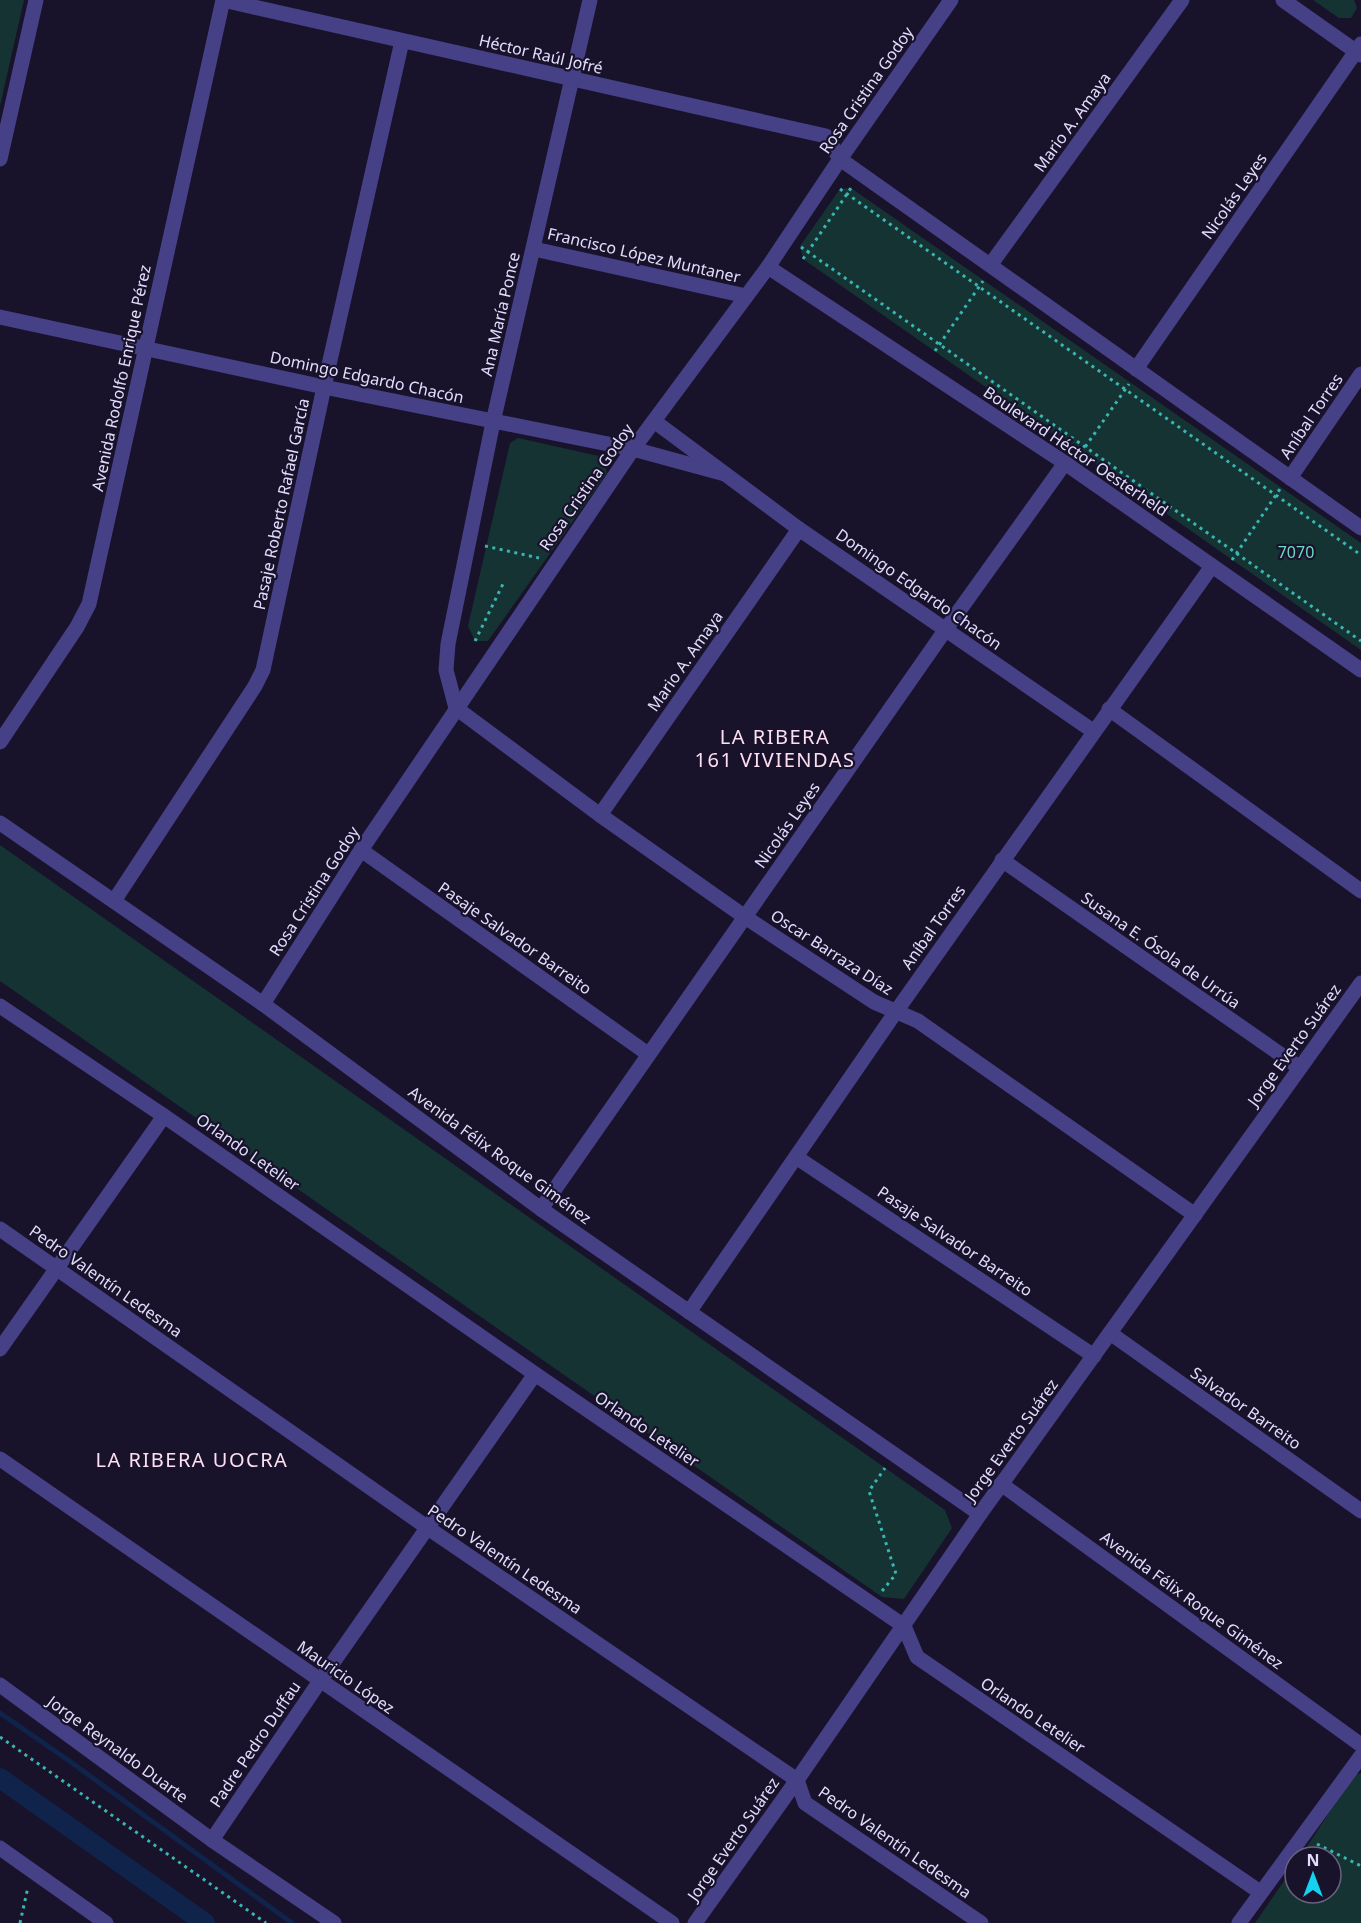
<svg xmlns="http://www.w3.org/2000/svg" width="1361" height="1923" viewBox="0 0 1361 1923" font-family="'Noto Sans',sans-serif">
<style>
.green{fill:#163333}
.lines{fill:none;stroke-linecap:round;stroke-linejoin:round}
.stream{stroke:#10234b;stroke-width:5}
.canal{stroke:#10234b;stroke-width:20}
.path{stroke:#38b6b4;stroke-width:3;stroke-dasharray:3 4.5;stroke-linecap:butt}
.minor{stroke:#464086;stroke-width:15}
.labels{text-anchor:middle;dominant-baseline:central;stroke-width:4.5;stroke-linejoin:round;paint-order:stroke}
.street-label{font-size:16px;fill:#e2ddfd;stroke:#18122a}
.park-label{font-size:16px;fill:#6cdac4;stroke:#18122a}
.quarter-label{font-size:20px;letter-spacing:1.5px;fill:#fddff1;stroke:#18122a}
</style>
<rect width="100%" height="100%" fill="#18122a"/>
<g class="green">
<path d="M0 0H24L0 106Z"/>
<path d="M1313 0H1354L1357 8 1351 18H1339Z"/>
<path d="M851 188 1361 543V650L803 259 800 246 840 189Z"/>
<path d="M518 438 603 457 607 473 488 641H475L468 626 510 443Z"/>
<path d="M0 845 945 1510 952 1528 904 1599 882 1597 0 981Z"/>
<path d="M1361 1773V1923H1255L1295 1865V1893H1331V1857H1300L1354 1775Z"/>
</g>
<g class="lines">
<path class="stream" d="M0 1713 68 1760 292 1923"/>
<path class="canal" d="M0 1778 205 1923"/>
<g class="path">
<path d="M840 189 1361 555"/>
<path d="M801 247 1361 641"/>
<path d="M803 259 851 188"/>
<path d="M935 351 983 281"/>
<path d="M1081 453 1129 384"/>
<path d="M485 546 539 558"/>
<path d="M1232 560 1280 489"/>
<path d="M475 641 503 584"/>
<path d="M882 1591 896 1574 869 1491 885 1468"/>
<path d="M0 1737 266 1923"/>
<path d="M1317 1844 1361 1866"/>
<path d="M20 1923 28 1887"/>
</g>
<g class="minor">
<path d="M223 0 826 136 840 159 1361 528"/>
<path d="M590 0 493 422 448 644 446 670 456 708 600 815 745 917 874 1002 918 1021 1195 1215"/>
<path d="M1283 0 1361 55"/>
<path d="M0 159 36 0"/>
<path d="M534 249 746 296"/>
<path d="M991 264 1182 0"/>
<path d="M768 267 1065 463 1361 670"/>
<path d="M0 317 324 387 633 449 725 474"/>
<path d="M1136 369 1361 44"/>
<path d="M654 421 799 529 1093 731"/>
<path d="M1290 478 1361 374"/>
<path d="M1109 709 1361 891"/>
<path d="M0 742 77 627 89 604 223 0"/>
<path d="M600 815 799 529"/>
<path d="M0 823 263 1004 541 1209 980 1514"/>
<path d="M361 850 648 1054"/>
<path d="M1002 860 1300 1068"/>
<path d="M114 901 255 686 263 670 324 387 402 41"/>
<path d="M263 1004 361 850 633 449 768 267 840 159 951 0"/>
<path d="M0 1006 164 1116 535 1374 904 1626 917 1657 1260 1892"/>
<path d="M796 1157 1094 1356"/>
<path d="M541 1209 946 629 1065 463"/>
<path d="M0 1229 428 1528 797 1780 805 1803 981 1923"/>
<path d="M689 1312 895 1013 1212 566"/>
<path d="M1110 1333 1361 1511"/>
<path d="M0 1349 164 1116"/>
<path d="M0 1459 672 1923"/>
<path d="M1001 1484 1361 1745"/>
<path d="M0 1685 212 1840 334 1923"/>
<path d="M212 1840 320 1681 535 1374"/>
<path d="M0 1848 106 1923"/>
<path d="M695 1923 797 1780 980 1514 1361 983"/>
<path d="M1239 1923 1361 1756"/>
</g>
</g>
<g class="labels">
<g class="street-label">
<text transform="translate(541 54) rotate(13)">Héctor Raúl Jofré</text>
<text transform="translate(866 90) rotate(-55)">Rosa Cristina Godoy</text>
<text transform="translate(1072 122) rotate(-54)">Mario A. Amaya</text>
<text transform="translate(1234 196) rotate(-55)">Nicolás Leyes</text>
<text transform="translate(644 255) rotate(13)">Francisco López Muntaner</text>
<text transform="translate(500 314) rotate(-77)">Ana María Ponce</text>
<text transform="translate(367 377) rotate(12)">Domingo Edgardo Chacón</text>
<text transform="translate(121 378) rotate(-78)">Avenida Rodolfo Enrique Pérez</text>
<text transform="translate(1311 416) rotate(-56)">Aníbal Torres</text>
<text transform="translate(1076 451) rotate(34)">Boulevard Héctor Oesterheld</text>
<text transform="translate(586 487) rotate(-55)">Rosa Cristina Godoy</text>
<text transform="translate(281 504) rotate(-78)">Pasaje Roberto Rafael García</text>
<text transform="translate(919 589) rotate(35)">Domingo Edgardo Chacón</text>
<text transform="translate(685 661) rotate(-55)">Mario A. Amaya</text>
<text transform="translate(787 825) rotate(-55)">Nicolás Leyes</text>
<text transform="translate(314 891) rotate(-57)">Rosa Cristina Godoy</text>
<text transform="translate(933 927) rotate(-55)">Aníbal Torres</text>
<text transform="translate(515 938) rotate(35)">Pasaje Salvador Barreito</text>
<text transform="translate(1161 950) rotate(35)">Susana E. Ósola de Urrúa</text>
<text transform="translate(832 952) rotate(33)">Oscar Barraza Díaz</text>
<text transform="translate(1294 1045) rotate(-54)">Jorge Everto Suárez</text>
<text transform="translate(248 1152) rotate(35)">Orlando Letelier</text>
<text transform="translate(500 1155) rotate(36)">Avenida Félix Roque Giménez</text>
<text transform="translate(955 1241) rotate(34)">Pasaje Salvador Barreito</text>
<text transform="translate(106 1281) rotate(35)">Pedro Valentín Ledesma</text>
<text transform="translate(1246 1408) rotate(35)">Salvador Barreito</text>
<text transform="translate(647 1429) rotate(34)">Orlando Letelier</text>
<text transform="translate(1011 1440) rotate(-54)">Jorge Everto Suárez</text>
<text transform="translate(505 1559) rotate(34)">Pedro Valentín Ledesma</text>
<text transform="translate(1192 1600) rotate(36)">Avenida Félix Roque Giménez</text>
<text transform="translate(346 1677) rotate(35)">Mauricio López</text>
<text transform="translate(1033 1715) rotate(34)">Orlando Letelier</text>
<text transform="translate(255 1744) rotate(-56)">Padre Pedro Duffau</text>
<text transform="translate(118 1749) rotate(36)">Jorge Reynaldo Duarte</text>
<text transform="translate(733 1839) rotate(-55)">Jorge Everto Suárez</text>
<text transform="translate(895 1842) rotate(35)">Pedro Valentín Ledesma</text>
</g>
<g class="park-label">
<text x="1296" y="552">7070</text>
</g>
<g class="quarter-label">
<text x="775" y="736">LA RIBERA<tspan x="775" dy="23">161 VIVIENDAS</tspan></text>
<text x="192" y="1459">LA RIBERA UOCRA</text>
</g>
</g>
<g transform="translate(1313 1875)"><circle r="28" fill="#18122a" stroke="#69637e" stroke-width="1.5"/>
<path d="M0-4.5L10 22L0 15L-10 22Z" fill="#15d1f1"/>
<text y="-9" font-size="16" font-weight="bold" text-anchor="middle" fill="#e2ddfd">N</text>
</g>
</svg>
